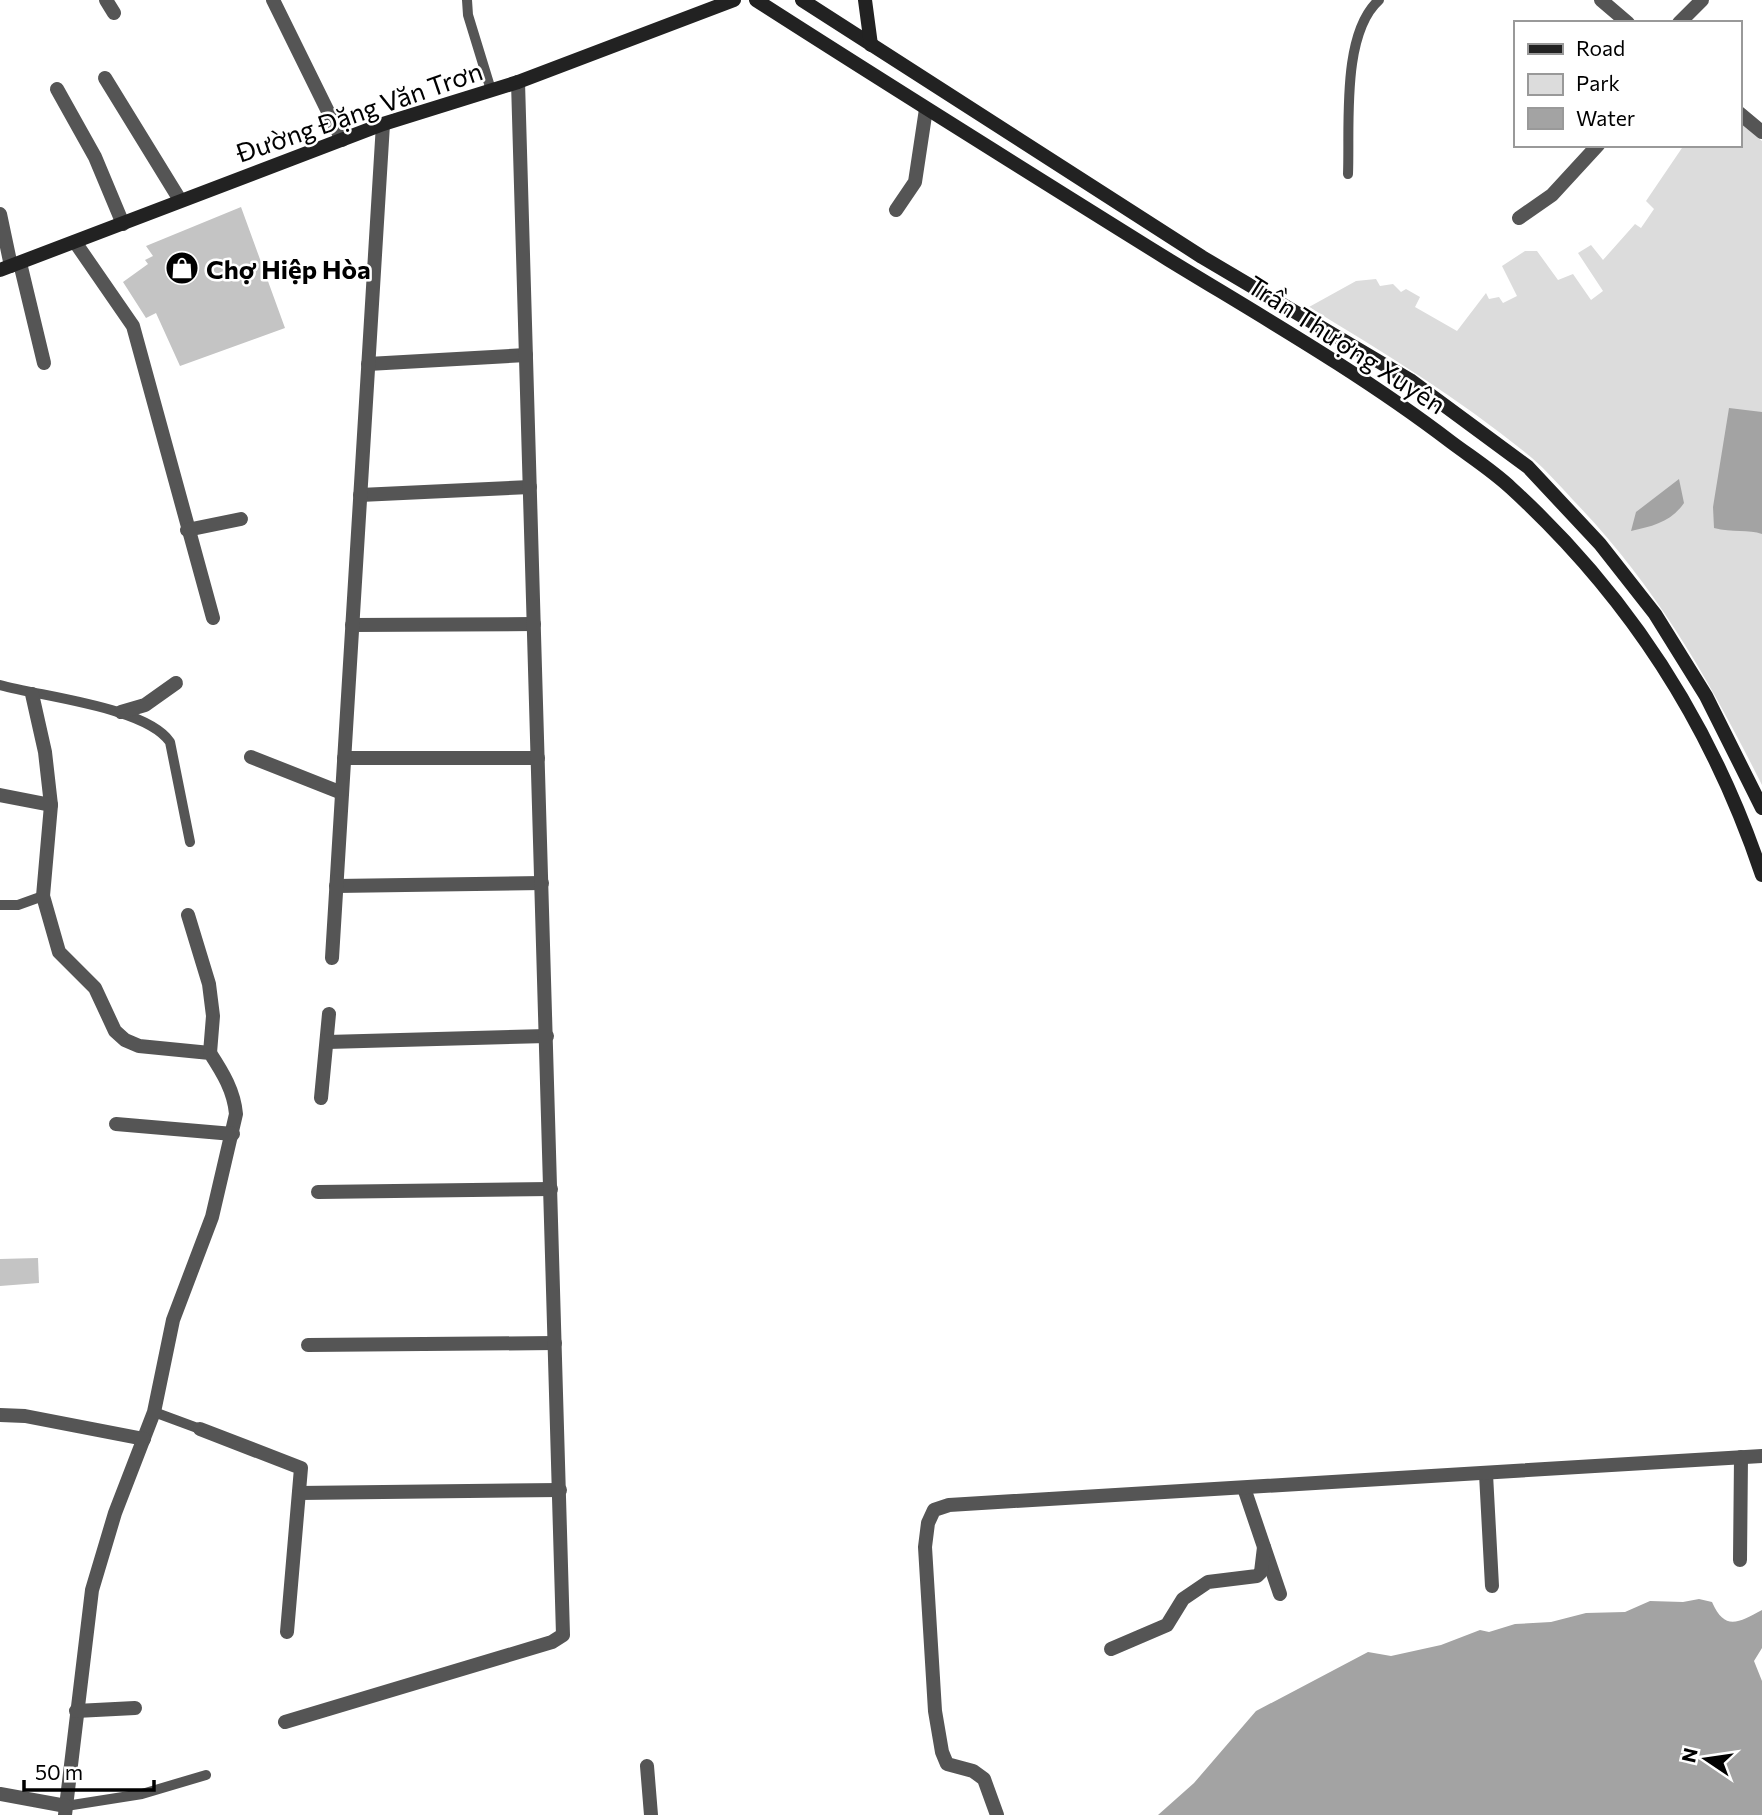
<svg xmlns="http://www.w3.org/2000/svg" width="1762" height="1815" viewBox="0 0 1762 1815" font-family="Commissioner,sans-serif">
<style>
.green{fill:#dcdcdc}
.water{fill:#a3a3a3}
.building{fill:#c4c4c4}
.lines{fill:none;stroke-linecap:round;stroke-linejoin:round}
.service{stroke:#555;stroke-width:10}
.minor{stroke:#555;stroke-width:14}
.secondary{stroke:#222;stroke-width:14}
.labels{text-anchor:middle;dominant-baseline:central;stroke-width:5;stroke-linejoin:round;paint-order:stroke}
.street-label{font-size:26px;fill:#000;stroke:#fff}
.poi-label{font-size:26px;font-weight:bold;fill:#000;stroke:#fff;text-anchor:start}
</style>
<rect width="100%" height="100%" fill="#fff"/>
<path class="green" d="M1739 122 1762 141V785C1708 678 1657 587 1573 500 1560 486 1547 471 1532 458 1463 401 1386 354 1309 307L1356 281 1376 279 1380 286 1393 284 1401 292 1406 289 1420 297 1415 307 1457 331 1486 293 1489 299 1499 297 1503 303 1517 296 1502 266 1525 251H1537L1558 280 1573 274 1591 300 1603 291 1578 253 1591 245 1603 260 1635 224 1641 228 1654 209 1646 201 1684 145H1739Z"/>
<g class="water">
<path d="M1729 408 1762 412V534C1749 529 1732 533 1714 528L1713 507Z"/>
<path d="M1679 479 1684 503C1671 522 1653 526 1631 531L1636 512Z"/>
<path d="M1699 1599 1712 1602C1725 1632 1739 1622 1762 1610V1648L1754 1661 1762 1681V1815H1158L1194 1783 1256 1711 1368 1652 1391 1656 1441 1645 1480 1630 1489 1632 1515 1624 1551 1622 1586 1613 1625 1612 1650 1601 1683 1602Z"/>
</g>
<g class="building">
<path d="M241 207 285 328 180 366 156 313 146 318 123 282 148 264 145 260 153 256 146 246Z"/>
<path d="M38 1258 39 1283 0 1286V1259Z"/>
</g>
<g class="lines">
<g class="service">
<path d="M467 0 468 15 491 90"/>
<path d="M1348 174C1350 126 1341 34 1379 0"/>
<path d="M0 685C43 697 146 707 170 742L190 842"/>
<path d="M0 905H18L43 896"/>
<path d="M154 1412 200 1429"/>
<path d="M66 1806 142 1794 206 1775"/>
</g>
<g class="minor">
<path d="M106 0 114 13"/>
<path d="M273 0 342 140"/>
<path d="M1601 0 1628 23"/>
<path d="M1679 23 1702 0"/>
<path d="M105 78 180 200"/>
<path d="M57 89 95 157 123 224"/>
<path d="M1739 113 1762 132"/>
<path d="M896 210 915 182 926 109"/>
<path d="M0 214 11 266"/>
<path d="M1519 218 1552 195 1598 145"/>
<path d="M75 242 133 326 213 618"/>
<path d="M20 263 44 363"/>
<path d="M368 364 526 355"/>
<path d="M360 495 530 487"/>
<path d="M187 530 241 519"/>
<path d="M352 625 534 624"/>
<path d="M32 694 45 752 51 805 43 896 59 952 95 988 115 1031 125 1040 139 1046 210 1053C223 1073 234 1091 236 1114L212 1217 173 1320 154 1412 115 1513 92 1590 65 1815"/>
<path d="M121 712 145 705 176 683"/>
<path d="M251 757 342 793"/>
<path d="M344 758H538"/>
<path d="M0 795 51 805"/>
<path d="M336 886 542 883"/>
<path d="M188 915 209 984 213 1016 210 1053"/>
<path d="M332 958 383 124"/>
<path d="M327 1042 547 1036"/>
<path d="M321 1098 329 1014"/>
<path d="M116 1124 233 1134"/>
<path d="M318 1192 551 1189"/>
<path d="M308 1345 555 1343"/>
<path d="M0 1415 25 1416 144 1439"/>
<path d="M200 1429 301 1468 287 1632"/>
<path d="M1486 1474 1492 1586"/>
<path d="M1244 1488 1280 1594"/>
<path d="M299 1493 560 1490"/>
<path d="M1740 1560 1741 1457"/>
<path d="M1111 1649 1167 1625 1183 1599 1208 1582 1257 1576 1261 1572 1264 1547"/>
<path d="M76 1711 135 1708"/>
<path d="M285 1722 552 1642 563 1635 518 82"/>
<path d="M647 1766 651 1815"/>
<path d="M0 1794 66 1806"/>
<path d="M997 1815 984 1779 973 1771 947 1764 942 1752 935 1711 925 1547 928 1523 934 1510 949 1505 1762 1456"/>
</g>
<g class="secondary">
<path d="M756 0C893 88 1031 174 1169 260 1264 318 1362 374 1451 442 1471 457 1493 471 1511 488 1629 596 1711 723 1762 875"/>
<path d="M802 0 1202 257 1410 380 1528 467 1600 544 1655 614 1706 696 1762 808"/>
<path d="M865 0 871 45"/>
<path d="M0 270 383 124 518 82 734 0"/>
</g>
</g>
<defs>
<symbol id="shop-disc" viewBox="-11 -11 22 22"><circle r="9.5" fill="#000" stroke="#fff"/><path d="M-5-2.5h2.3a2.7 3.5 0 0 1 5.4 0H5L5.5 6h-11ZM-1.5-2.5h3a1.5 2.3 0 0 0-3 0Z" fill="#fff"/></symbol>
</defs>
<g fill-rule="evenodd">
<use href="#shop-disc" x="163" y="249" width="38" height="38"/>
</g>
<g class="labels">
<g class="street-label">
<text transform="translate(359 111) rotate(-19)">Đường Đặng Văn Trơn</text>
<text transform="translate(1347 344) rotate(33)">Trần Thượng Xuyên</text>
</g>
<g class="poi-label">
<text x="206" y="268">Chợ Hiệp Hòa</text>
</g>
</g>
<rect x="1514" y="21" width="228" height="126" fill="#ffffff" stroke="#999999" stroke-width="2"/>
<rect x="1528" y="44" width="35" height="10" fill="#222222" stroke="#999999" stroke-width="2"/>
<text x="1576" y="56" font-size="21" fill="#000000">Road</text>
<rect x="1528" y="74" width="35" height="21" fill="#dcdcdc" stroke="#999999" stroke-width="2"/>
<text x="1576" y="91" font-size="21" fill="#000000">Park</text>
<rect x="1528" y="108" width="35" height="21" fill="#a3a3a3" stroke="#999999" stroke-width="2"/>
<text x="1576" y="126" font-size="21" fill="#000000">Water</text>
<g transform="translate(1706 1759) rotate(283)" stroke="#ffffff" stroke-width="5" paint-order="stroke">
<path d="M0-5L12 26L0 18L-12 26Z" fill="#000000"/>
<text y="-10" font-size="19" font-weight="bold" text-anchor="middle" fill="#000000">N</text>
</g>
<path d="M24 1780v10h130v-10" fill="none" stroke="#000000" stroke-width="3.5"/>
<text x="35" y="1780" font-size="21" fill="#000000" stroke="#ffffff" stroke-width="5" paint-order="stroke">50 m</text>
</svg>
